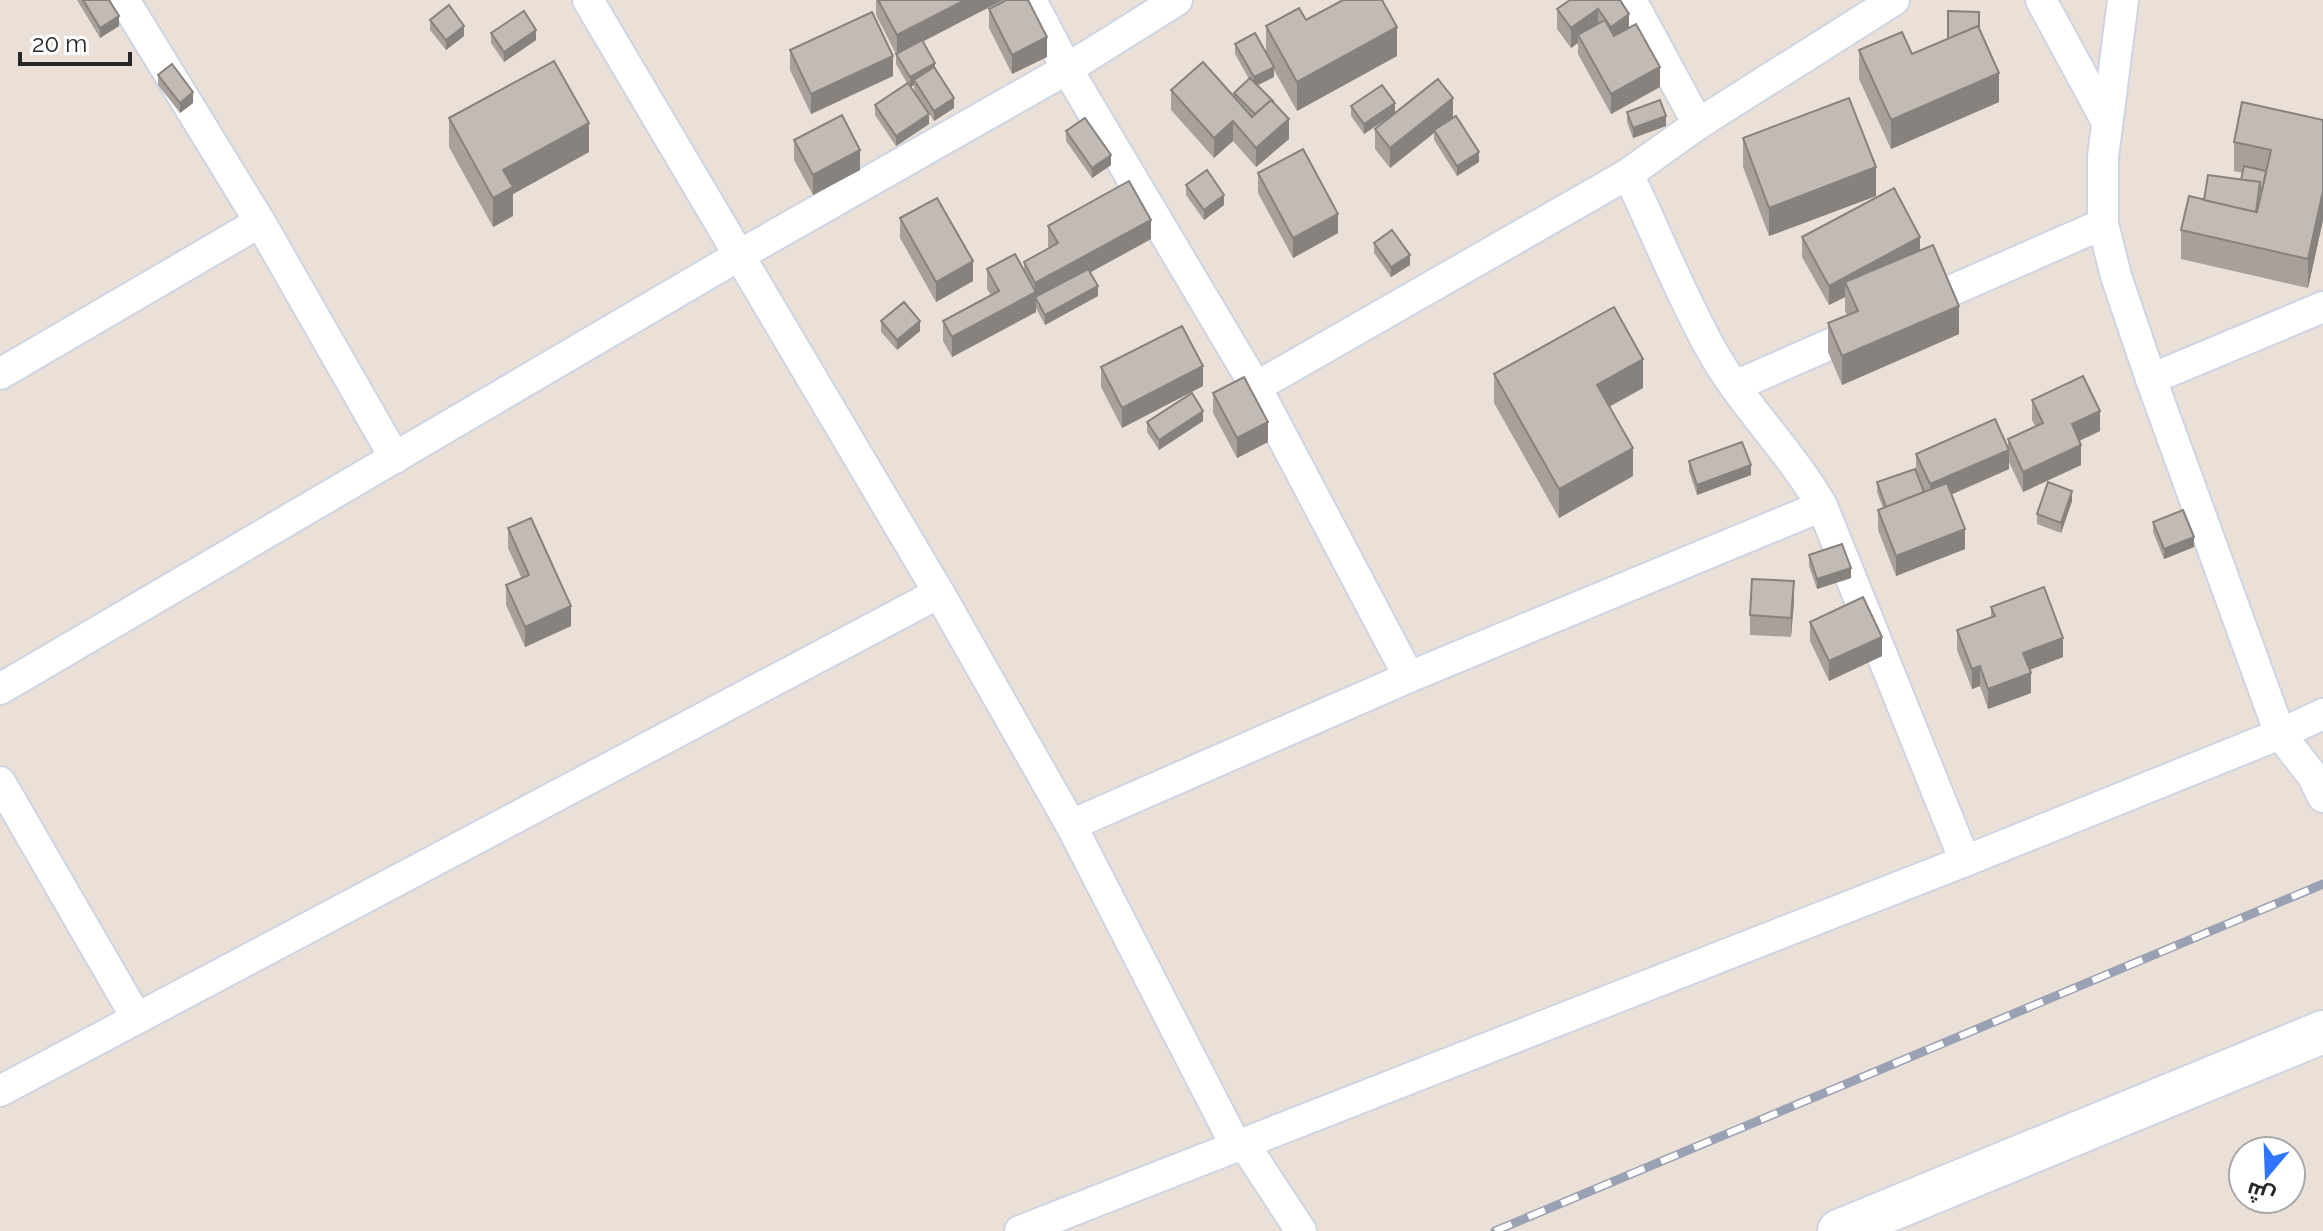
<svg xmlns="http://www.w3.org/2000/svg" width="2323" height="1231" viewBox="0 0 2323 1231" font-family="Raleway,Cairo,sans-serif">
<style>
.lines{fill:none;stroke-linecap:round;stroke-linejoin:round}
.street-casing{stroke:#cdd4e2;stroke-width:34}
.secondary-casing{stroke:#cdd4e2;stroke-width:46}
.street{stroke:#fff;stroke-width:30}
.secondary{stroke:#fff;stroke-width:42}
.rail-casing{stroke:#9aa1b3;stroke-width:9}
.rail{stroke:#fff;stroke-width:6;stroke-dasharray:18;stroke-linecap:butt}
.wall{fill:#a7a09b}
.shaded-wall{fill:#88827e}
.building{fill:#c2bab4;stroke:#88827e;stroke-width:2}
</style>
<rect width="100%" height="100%" fill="#ebe0d7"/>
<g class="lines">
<defs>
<g id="street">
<path d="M124 0 260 222 395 458"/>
<path d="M588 0 939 593 1071 825 1236 1146 1248 1150 1301 1231"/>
<path d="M1031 0 1067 69 1256 387 1409 677"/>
<path d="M1631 0 1698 124"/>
<path d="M2041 0 2106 120"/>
<path d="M2123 0 2103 157V224L2116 276 2151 379 2280 734 2312 775 2323 797"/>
<path d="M1628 174C1656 232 1680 294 1712 351 1743 406 1790 450 1822 506L1965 861"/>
<path d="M1916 306 2103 224"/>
<path d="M0 374 260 222"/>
<path d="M2151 379 2323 307"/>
<path d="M1735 386 1865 329"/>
<path d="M1256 387 1628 174 1698 124 1894 0"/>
<path d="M0 689 738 256 1067 69 1177 0"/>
<path d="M0 782 136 1017"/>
<path d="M1071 825 1409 677 1822 506"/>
<path d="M0 1091 939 593"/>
<path d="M1020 1231 1965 861 2280 734 2323 714"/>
</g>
<path id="secondary" d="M1839 1231 2323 1032"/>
</defs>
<use href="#street" class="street-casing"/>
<use href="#secondary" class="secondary-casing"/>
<use href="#street" class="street"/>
<use href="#secondary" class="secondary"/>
<defs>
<path id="rail" d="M1495 1231 2323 884"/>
</defs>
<use href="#rail" class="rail-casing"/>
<use href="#rail" class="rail"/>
</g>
<g class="wall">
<path d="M77 0H109L119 26 100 38Z"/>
<path d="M876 0H1003L923 41 954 108 934 121 914 90V85L911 87 929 124 896 146 875 115V105L907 83 896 64V54L876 15Z"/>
<path d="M1620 0 1629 28 1660 87 1611 114 1578 54V43L1571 48 1557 29V9Z"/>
<path d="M989 9 1047 57 1012 74 989 28Z"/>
<path d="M430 20 464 36 446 50 430 30Z"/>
<path d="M1306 20 1397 56 1297 111 1274 70V77L1258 85 1274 103 1289 139 1256 167 1233 141 1214 158 1171 110V90L1234 98V93L1249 79 1235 54V44L1266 51V26Z"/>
<path d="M1979 28 1999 102 1891 149 1859 79V50L1912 54Z"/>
<path d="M491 33 536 40 504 62 491 43Z"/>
<path d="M790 50 893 76 811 114 790 70Z"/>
<path d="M158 75 193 103 180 113 158 85Z"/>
<path d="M1351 106 1395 113 1364 134 1351 116Z"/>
<path d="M1627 112 1666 126 1633 138 1627 122Z"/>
<path d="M449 118 589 152 513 194V216L493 227 449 147Z"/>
<path d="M1453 118 1479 162 1457 176 1434 140V133L1390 168 1375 149V129Z"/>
<path d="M2323 120V220L2308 288 2181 259V230L2204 200 2241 180 2243 173 2234 171V142Z"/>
<path d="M1066 131 1111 165 1092 178 1066 141Z"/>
<path d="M1743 138 1876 196 1769 236 1743 167Z"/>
<path d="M794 140 860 170 813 195 794 160Z"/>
<path d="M1258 173 1338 233 1293 258 1258 193Z"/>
<path d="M1186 185 1224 205 1204 220 1186 195Z"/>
<path d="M900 218 973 281 936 302 900 238Z"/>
<path d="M1048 226 1151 239 1091 272 1098 296 1045 325 1036 308V312L952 357 943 341V321L991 295 987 289V269L1024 271V262L1049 248 1048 246Z"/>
<path d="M1802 237 1920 250 1959 334 1842 385 1828 352V323L1847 315 1845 311V297L1829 305 1802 257Z"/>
<path d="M1374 243 1410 265 1391 277 1374 253Z"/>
<path d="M881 321 920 331 897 350 881 332Z"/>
<path d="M1101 367 1203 386 1122 428 1101 387Z"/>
<path d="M1494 374 1643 388 1609 407 1633 476 1559 518 1494 403Z"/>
<path d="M1213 393 1268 442 1237 458 1213 413Z"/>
<path d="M2032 400 2100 431 2079 441 2081 465 2023 492 2009 462V469L1952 494 1965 549 1896 576 1878 530V510L1883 508 1877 492V482L1916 473V454L2008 447V439L2035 426 2032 420Z"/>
<path d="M1203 421 1159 450 1147 432V422Z"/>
<path d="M1689 461 1751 475 1697 495 1689 471Z"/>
<path d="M2072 501 2061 533 2037 524V514Z"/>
<path d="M2153 522 2194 547 2164 559 2153 532Z"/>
<path d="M508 528 571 626 525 647 506 605V585L522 579 508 548Z"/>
<path d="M1809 555 1851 578 1817 589 1809 566Z"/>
<path d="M1794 601 1791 637 1750 635V615Z"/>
<path d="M1991 607 2063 657 2030 670 2031 693 1988 709 1980 686 1972 689 1957 650V630L1991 617Z"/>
<path d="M1810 622 1882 656 1829 681 1810 641Z"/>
</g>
<g class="shaded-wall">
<path d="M965 0H1003L897 55V35Z"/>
<path d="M1598 9V29L1578 35V43L1571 48V28Z"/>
<path d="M1629 14V34L1611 47V27Z"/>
<path d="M119 16V26L100 38V28Z"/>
<path d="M464 26V36L446 50V40Z"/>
<path d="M1397 27V56L1297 111V82Z"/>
<path d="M536 30V40L504 62V52Z"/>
<path d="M1047 37V57L1012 74V55Z"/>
<path d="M893 56V76L811 114V94Z"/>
<path d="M935 63V73L914 80V85L910 87V77Z"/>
<path d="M1274 67V77L1254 87V77Z"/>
<path d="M1660 67V87L1611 114V94Z"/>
<path d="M1999 73V102L1891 149V120Z"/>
<path d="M193 92V103L180 113V103Z"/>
<path d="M954 98V108L934 121V111Z"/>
<path d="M1453 98V118L1434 130V133L1390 168V148Z"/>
<path d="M1395 103V113L1364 134V124Z"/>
<path d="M929 114V124L896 146V136Z"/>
<path d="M1666 116V126L1633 138V128Z"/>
<path d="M1289 119V139L1256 167V148Z"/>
<path d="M1233 121V141L1214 158V138Z"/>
<path d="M589 123V152L513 194V216L493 227V198L503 170Z"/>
<path d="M860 150V170L813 195V175Z"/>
<path d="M1479 152V162L1457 176V166Z"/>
<path d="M1111 155V165L1092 178V168Z"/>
<path d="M1876 167V196L1769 236V208Z"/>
<path d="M2323 191V220L2308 288V259Z"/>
<path d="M1224 195V205L1204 220V210Z"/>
<path d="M1338 214V233L1293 258V238Z"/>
<path d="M1151 220V239L1038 301 1036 298V312L952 357V337L1035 292V283Z"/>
<path d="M1920 237V257L1845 282V297L1829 305V286Z"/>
<path d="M1410 255V265L1391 277V267Z"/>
<path d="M973 261V281L936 302V282Z"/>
<path d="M1098 286V296L1045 325V315Z"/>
<path d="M1959 306V334L1842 385V356Z"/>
<path d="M920 321V331L897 350V340Z"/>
<path d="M1643 359V388L1597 413V385Z"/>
<path d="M1203 366V386L1122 428V408Z"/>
<path d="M1203 411V421L1159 450V440Z"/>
<path d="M2100 411V431L2072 444V424Z"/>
<path d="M1268 422V442L1237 458V438Z"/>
<path d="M2081 445V465L2023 492V472Z"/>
<path d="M1633 448V476L1559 518V489Z"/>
<path d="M2009 450V469L1930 504V484Z"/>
<path d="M1751 465V475L1697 495V485Z"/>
<path d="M2072 491V501L2061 533V523Z"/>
<path d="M1965 529V549L1896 576V556Z"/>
<path d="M2194 537V547L2164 559V549Z"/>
<path d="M1851 568V578L1817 589V579Z"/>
<path d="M1794 581V601L1791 637V618Z"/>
<path d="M571 606V626L525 647V627Z"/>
<path d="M1882 637V656L1829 681V661Z"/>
<path d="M2063 638V657L2023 672V653Z"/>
<path d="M1980 666V686L1972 689V669Z"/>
<path d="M2031 673V693L1988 709V689Z"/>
</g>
<g class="building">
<path d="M83 0H109L119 16 100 28Z"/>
<path d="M878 0H965L897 35Z"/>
<path d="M1006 0H1028L1047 37 1012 55 989 9Z"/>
<path d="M1343 0H1382L1397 27 1297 82 1266 26 1299 8 1306 20Z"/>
<path d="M1570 0H1620L1629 14 1611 27 1598 9 1571 28 1557 9Z"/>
<path d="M449 5 464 26 446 40 430 20Z"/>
<path d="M524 11 536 30 504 52 491 33Z"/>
<path d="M1948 11 1979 12V28L1978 26 1948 39Z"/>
<path d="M872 12 893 56 811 94 790 50Z"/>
<path d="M1605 20 1614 36 1636 24 1660 67 1611 94 1578 35Z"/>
<path d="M1978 26 1999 73 1891 120 1859 50 1902 32 1912 54Z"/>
<path d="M1255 33 1274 67 1254 77 1235 44Z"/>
<path d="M922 40 935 63 910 77 896 54Z"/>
<path d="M554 61 589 123 503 170 513 187 493 198 449 118Z"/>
<path d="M1203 62 1252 117 1271 100 1289 119 1256 148 1233 121 1214 138 1171 90Z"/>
<path d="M172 64 193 92 180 103 158 75Z"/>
<path d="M934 67 954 98 934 111 914 80Z"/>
<path d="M1250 78 1274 102 1271 100 1255 114 1234 93Z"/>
<path d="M1438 79 1453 98 1390 148 1375 129Z"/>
<path d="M908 83 929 114 896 136 875 105Z"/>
<path d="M1382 85 1395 103 1364 124 1351 106Z"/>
<path d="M1849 98 1876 167 1769 208 1743 138Z"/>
<path d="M1660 100 1666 116 1633 128 1627 112Z"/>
<path d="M2242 102 2323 120V191L2308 259 2181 230 2189 196 2257 212 2271 150 2234 142Z"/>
<path d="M842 115 860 150 813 175 794 140Z"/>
<path d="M1456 116 1479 152 1457 166 1434 130Z"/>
<path d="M1085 118 1111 155 1092 168 1066 131Z"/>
<path d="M1303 149 1338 214 1293 238 1258 173Z"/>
<path d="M2244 166 2266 171 2262 190 2260 189V182L2241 180Z"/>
<path d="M1207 170 1224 195 1204 210 1186 185Z"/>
<path d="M2208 175 2260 182 2256 212 2204 200Z"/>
<path d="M1129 181 1151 220 1035 283 1024 262 1058 243 1048 226Z"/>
<path d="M1894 188 1920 237 1829 286 1802 237Z"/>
<path d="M937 198 973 261 936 282 900 218Z"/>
<path d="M1392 230 1410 255 1391 267 1374 243Z"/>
<path d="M1933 245 1959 306 1842 356 1828 323 1858 311 1845 282Z"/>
<path d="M1015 254 1036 292 952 337 943 321 999 291 987 269Z"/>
<path d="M1088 269 1098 286 1045 315 1035 297Z"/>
<path d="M904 302 920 321 897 340 881 321Z"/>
<path d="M1614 307 1643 359 1597 385 1633 448 1559 489 1494 374Z"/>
<path d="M1182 326 1203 366 1122 408 1101 367Z"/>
<path d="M2083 376 2100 411 2072 424 2081 445 2023 472 2008 439 2043 423 2032 400Z"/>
<path d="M1244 377 1268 422 1237 438 1213 393Z"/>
<path d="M1192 393 1203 411 1159 440 1147 422Z"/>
<path d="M1995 419 2009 450 1930 484 1916 454Z"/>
<path d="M1742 442 1751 465 1697 485 1689 461Z"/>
<path d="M1915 469 1924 492 1886 507 1877 482Z"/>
<path d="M2048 482 2072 491 2061 523 2037 514Z"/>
<path d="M1947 483 1965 529 1896 556 1878 510Z"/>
<path d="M2183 510 2194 537 2164 549 2153 522Z"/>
<path d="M531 518 571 606 525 627 506 585 529 575 508 528Z"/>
<path d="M1842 544 1851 568 1817 579 1809 555Z"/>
<path d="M1752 579 1794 581 1791 618 1750 615Z"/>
<path d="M2044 587 2063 638 2023 653 2031 673 1988 689 1980 666 1972 669 1957 630 1995 616 1991 607Z"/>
<path d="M1863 597 1882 637 1829 661 1810 622Z"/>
</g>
<g transform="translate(2267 1175) rotate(199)"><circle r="38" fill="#ffffff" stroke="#a9a9a9" stroke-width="2"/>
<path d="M0-6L14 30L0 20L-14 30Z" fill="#3075ff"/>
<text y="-12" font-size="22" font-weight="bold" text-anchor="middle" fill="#272727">ش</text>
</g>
<path d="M20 52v12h110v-12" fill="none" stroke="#272727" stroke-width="4"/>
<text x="32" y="52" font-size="24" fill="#272727" stroke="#ffffff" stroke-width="6" paint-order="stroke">20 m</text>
</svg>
